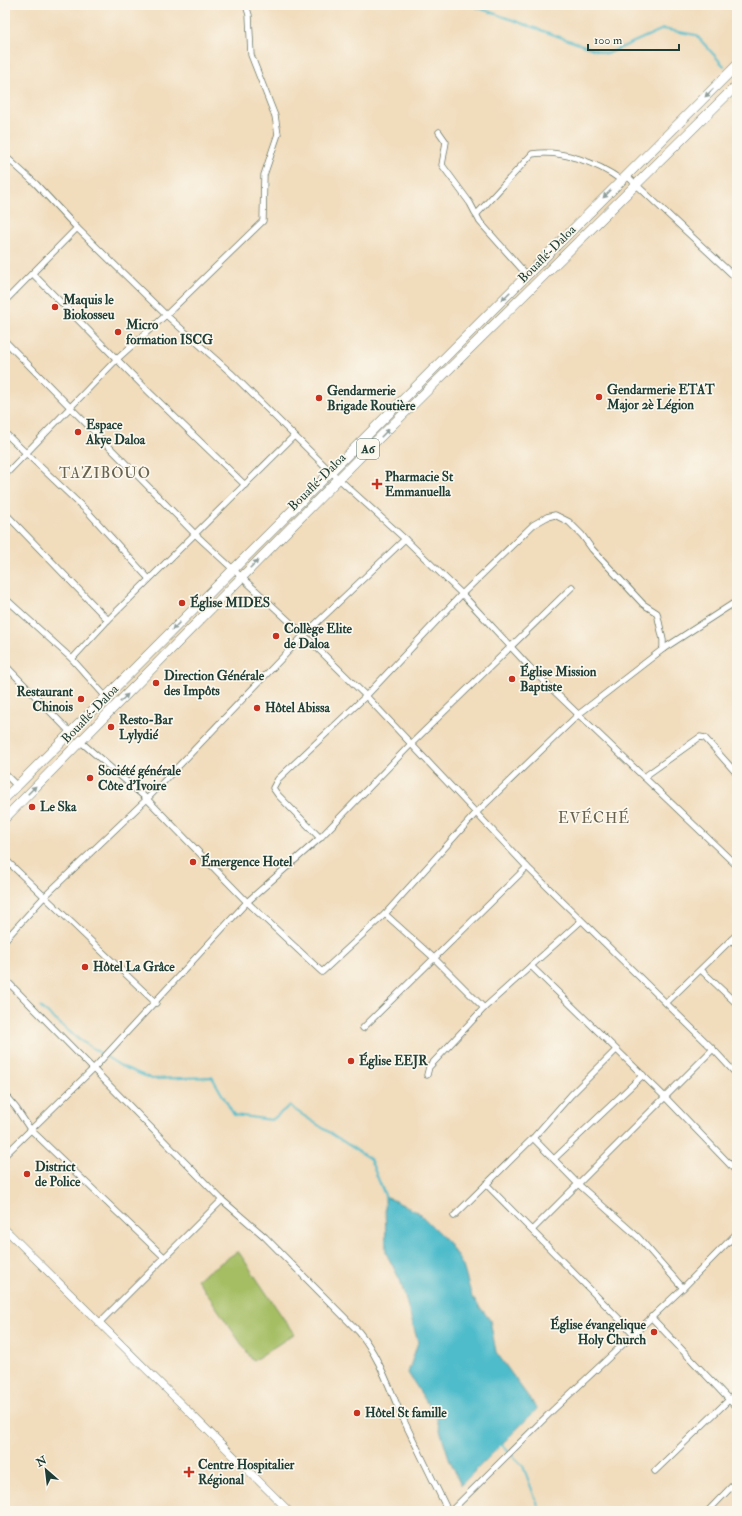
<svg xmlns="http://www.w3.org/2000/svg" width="742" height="1516" viewBox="0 0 742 1516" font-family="'IM FELL Double Pica',serif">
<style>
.green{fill:#a5be64;stroke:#627e4c}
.water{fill:#50bccb;stroke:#387c80}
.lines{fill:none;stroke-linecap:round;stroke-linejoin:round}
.stream{stroke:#50bccb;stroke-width:2}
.minor-casing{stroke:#687564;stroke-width:7}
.tertiary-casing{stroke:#687564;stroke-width:8}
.trunk-casing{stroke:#687564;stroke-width:10}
.minor{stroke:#fff;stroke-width:5.5}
.tertiary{stroke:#fff;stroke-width:7}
.trunk{stroke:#fff;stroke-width:9}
.oneway{fill:#8f9e9a}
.poi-dot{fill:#c8321e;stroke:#fbf7ec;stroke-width:1.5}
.labels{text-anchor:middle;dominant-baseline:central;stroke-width:3.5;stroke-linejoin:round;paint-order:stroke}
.shield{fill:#fbf7ec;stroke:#61756b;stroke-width:1}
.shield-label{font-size:12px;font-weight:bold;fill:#1f3d34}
.street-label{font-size:13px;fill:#1f3d34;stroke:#fbf7ec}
.poi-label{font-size:13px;font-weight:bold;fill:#1f3d34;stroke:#fbf7ec;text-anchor:start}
.quarter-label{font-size:15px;letter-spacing:1px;fill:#67614e;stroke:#fbf7ec}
</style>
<rect width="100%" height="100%" fill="#fbf7ec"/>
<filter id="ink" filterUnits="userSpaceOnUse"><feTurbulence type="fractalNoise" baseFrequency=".025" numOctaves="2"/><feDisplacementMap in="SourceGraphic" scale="8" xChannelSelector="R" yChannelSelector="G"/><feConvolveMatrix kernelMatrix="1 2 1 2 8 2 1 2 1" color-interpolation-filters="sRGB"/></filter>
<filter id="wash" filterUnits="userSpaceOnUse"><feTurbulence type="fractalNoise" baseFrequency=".012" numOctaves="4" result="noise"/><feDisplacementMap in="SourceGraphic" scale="16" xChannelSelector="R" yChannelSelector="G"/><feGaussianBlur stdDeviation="0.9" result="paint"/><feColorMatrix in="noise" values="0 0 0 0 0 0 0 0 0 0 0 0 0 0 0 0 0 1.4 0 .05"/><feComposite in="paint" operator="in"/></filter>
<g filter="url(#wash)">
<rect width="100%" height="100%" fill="#f1dcbc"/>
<path class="green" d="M238 1251 294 1334 253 1361 197 1279Z"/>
<path class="water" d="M385 1196 419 1213 448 1242 463 1266 472 1297 490 1320 496 1352 537 1409 461 1485 449 1458 436 1417 408 1373 418 1342 400 1280 386 1253Z"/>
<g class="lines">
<g class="stream">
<path d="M471 5 607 54 663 29 696 35 724 66"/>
<path d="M40 1007 78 1039 121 1066 152 1079 212 1077 234 1115 272 1120 289 1106 370 1159 386 1198"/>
<path d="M500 1443 523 1466 540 1511"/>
</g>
</g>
</g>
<g filter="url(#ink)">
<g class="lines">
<defs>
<g id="minor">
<path d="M439 132 446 142 442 165 470 203 480 222 527 275"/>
<path d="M5 156 36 184 77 228 166 315 231 373 330 471 405 539 462 594 535 673 737 866"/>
<path d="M626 175 737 279"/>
<path d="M476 215 532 154C561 149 598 163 621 180"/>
<path d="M33 274 150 393 245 485"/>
<path d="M5 301 77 228"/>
<path d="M5 341 195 534 304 635 366 696 527 867 713 1049 737 1075"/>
<path d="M5 433 89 513 149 579"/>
<path d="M5 475 116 360 166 315 263 221 264 175 278 134 275 116 251 55 249 15 246 5"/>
<path d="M5 513 108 620"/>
<path d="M5 598 72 659 106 697"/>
<path d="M72 659 108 620 294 436"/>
<path d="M5 665 70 732"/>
<path d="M81 742 147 799 247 902 322 972 385 914 476 813 579 714 663 649 737 601"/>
<path d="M5 774 17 786"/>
<path d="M644 777 700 737 705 738 737 774"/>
<path d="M320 838 278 795 273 788 278 779 366 696 462 594 533 525 547 517 555 515 569 522 582 535 592 549 643 604 657 613 663 640V649"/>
<path d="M5 859 156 1003"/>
<path d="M385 914 435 959 484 1008"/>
<path d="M5 940 44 897 147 799 304 635 405 539"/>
<path d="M731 940 737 945"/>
<path d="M531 966 665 1097 737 1172"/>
<path d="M701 970 737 1004"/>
<path d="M5 979 222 1200 265 1237 359 1332C381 1359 391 1394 406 1425 420 1454 434 1482 448 1511"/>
<path d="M666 1003 737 934"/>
<path d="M363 1028 527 867"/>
<path d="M427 1075 429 1067 484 1008 581 921"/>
<path d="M5 1095 16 1108 30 1129 164 1257"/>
<path d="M533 1138 578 1184 638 1237 683 1288"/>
<path d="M5 1155 93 1069 247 902 320 838 412 743 572 587"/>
<path d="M554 1159 643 1075"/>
<path d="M486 1184 634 1334"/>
<path d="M454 1216 533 1138 571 1095 616 1050"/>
<path d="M532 1230 713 1049"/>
<path d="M651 1317 737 1408"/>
<path d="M99 1323 222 1200"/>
<path d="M729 1400 737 1401"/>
<path d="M655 1471 737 1392"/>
<path d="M451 1511 553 1410 683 1288 737 1233"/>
<path d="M708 1511 737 1481"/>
</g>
<path id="tertiary" d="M5 1229 289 1511"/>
<g id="trunk">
<path d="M5 798 737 65"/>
<path d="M5 818 366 451 737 85"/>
</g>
</defs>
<use href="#minor" class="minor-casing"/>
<use href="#tertiary" class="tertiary-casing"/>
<use href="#trunk" class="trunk-casing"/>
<use href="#minor" class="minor"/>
<use href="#tertiary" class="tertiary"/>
<use href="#trunk" class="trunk"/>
</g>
<defs><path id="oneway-solid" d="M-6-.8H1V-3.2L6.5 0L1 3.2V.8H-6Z"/></defs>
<g class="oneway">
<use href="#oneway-solid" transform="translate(709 93) rotate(135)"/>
<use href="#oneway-solid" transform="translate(607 194) rotate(135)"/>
<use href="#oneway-solid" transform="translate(506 296) rotate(135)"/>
<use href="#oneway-solid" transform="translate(385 433) rotate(-45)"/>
<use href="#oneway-solid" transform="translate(254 564) rotate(-45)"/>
<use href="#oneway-solid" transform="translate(176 626) rotate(135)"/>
<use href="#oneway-solid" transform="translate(124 698) rotate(-45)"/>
<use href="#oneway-solid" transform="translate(32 790) rotate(-45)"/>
</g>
</g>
<g class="poi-dot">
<circle cx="55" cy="307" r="4"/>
<circle cx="118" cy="332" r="4"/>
<circle cx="599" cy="397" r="4"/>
<circle cx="319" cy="398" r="4"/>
<circle cx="78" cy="432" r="4"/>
<path d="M375 478h4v4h4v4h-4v4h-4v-4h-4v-4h4z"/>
<circle cx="182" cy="603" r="4"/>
<circle cx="276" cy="636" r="4"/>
<circle cx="512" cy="679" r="4"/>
<circle cx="156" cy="683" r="4"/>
<circle cx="81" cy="699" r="4"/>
<circle cx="257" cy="708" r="4"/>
<circle cx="111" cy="727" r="4"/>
<circle cx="90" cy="778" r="4"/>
<circle cx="32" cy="807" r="4"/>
<circle cx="193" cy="862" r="4"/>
<circle cx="85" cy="967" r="4"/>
<circle cx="351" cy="1061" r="4"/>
<circle cx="27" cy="1174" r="4"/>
<circle cx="654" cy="1332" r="4"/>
<circle cx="357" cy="1413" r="4"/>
<path d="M187 1466h4v4h4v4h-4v4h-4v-4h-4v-4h4z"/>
</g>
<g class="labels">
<rect class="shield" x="357" y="439" width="22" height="20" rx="3"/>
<g class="shield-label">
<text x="368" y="449">A6</text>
</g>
<g class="street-label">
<text transform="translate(547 254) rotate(-45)">Bouaflé-Daloa</text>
<text transform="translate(317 482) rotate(-45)">Bouaflé-Daloa</text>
<text transform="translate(90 714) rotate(-46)">Bouaflé-Daloa</text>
</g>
<g class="poi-label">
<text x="63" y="300">Maquis le<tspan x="63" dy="15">Biokosseu</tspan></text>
<text x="126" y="325">Micro<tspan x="126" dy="15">formation ISCG</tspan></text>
<text x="607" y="390">Gendarmerie ETAT<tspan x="607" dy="15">Major 2è Légion</tspan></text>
<text x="327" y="391">Gendarmerie<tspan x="327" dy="15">Brigade Routière</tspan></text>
<text x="86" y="425">Espace<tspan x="86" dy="15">Akye Daloa</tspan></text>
<text x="385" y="477">Pharmacie St<tspan x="385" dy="15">Emmanuella</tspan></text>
<text x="190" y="603">Église MIDES</text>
<text x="284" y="629">Collège Elite<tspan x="284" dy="15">de Daloa</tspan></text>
<text x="520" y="672">Église Mission<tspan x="520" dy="15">Baptiste</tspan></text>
<text x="164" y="676">Direction Générale<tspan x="164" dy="15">des Impôts</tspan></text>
<text x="73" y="692" text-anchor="end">Restaurant<tspan x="73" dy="15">Chinois</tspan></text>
<text x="265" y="708">Hôtel Abissa</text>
<text x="119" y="720">Resto-Bar<tspan x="119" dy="15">Lylydié</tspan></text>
<text x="98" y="771">Société générale<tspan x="98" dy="15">Côte d’Ivoire</tspan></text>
<text x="40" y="807">Le Ska</text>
<text x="201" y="862">Émergence Hotel</text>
<text x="93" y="967">Hôtel La Grâce</text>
<text x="359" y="1061">Église EEJR</text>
<text x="35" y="1167">District<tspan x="35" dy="15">de Police</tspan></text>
<text x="646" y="1325" text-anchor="end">Église évangelique<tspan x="646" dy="15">Holy Church</tspan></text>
<text x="365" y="1413">Hôtel St famille</text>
<text x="198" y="1465">Centre Hospitalier<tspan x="198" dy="15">Régional</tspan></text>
</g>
<g class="quarter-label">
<text x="105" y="473">TAZIBOUO</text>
<text x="594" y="818">EVÉCHÉ</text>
</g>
</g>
<rect width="742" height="1516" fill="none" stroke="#fbf7ec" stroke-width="20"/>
<g transform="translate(46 1470) rotate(332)" stroke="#fbf7ec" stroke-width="3" paint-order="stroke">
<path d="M0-3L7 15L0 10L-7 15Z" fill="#1f3d34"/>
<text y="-6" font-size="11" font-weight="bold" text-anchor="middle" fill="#1f3d34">N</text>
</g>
<path d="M588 44v6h91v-6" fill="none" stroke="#1f3d34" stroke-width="2"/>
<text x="594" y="44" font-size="12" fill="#1f3d34" stroke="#fbf7ec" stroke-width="3" paint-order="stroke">100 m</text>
</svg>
